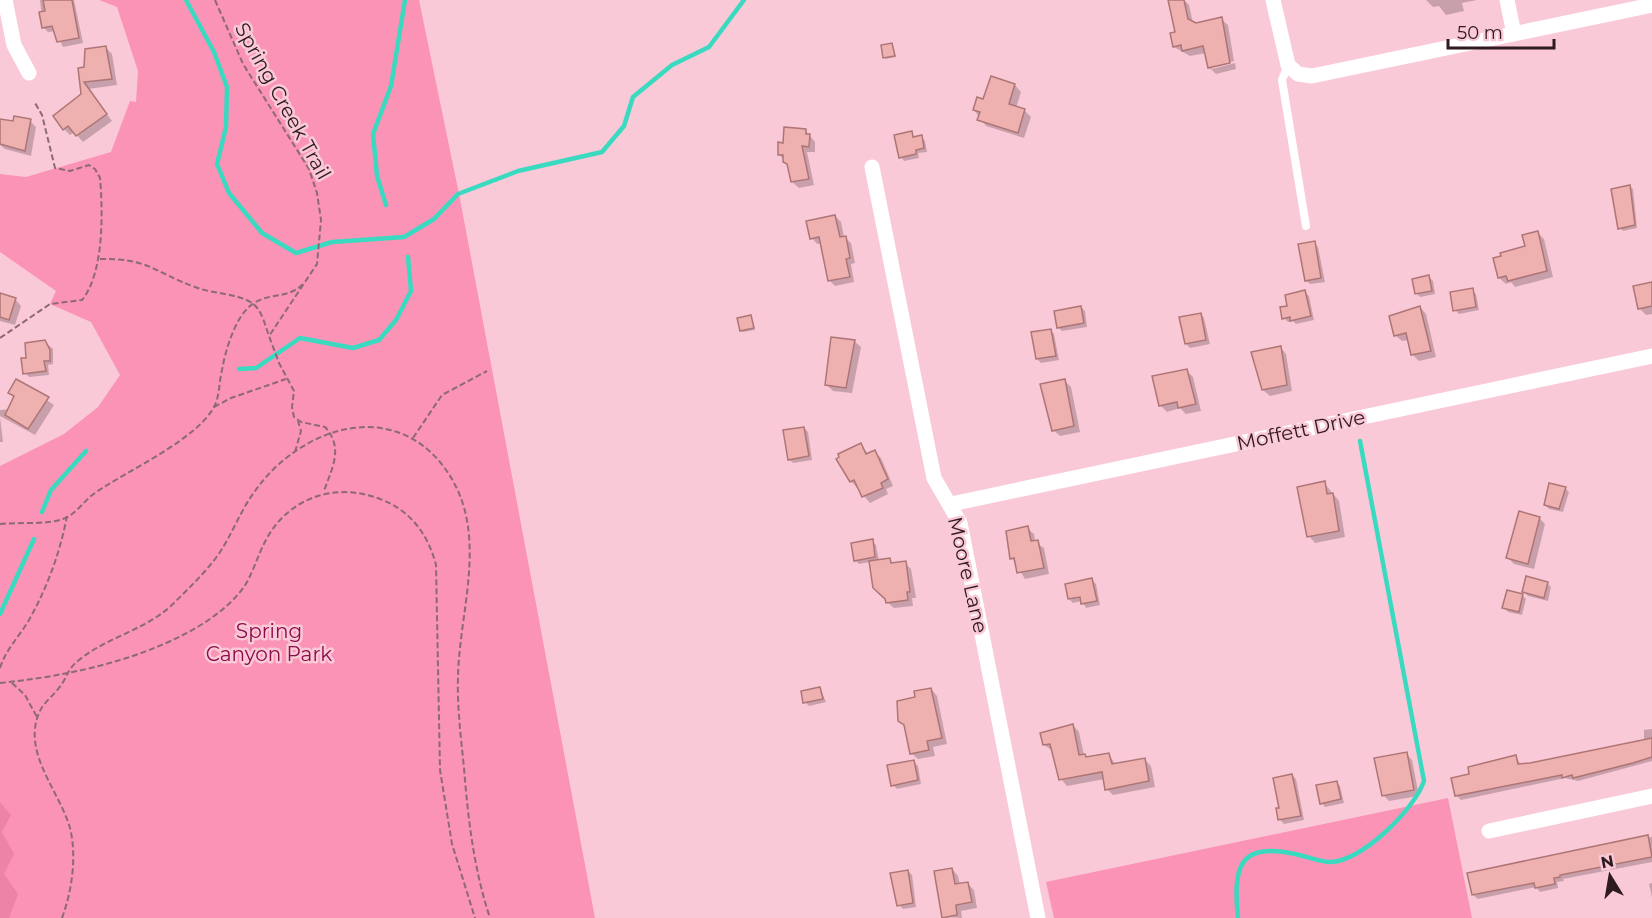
<svg xmlns="http://www.w3.org/2000/svg" width="1652" height="918" viewBox="0 0 1652 918" font-family="Montserrat,sans-serif">
<style>
.green{fill:#fa93b5}
.forest{fill:#ed84a7}
.shadow{fill:#0003}
.lines{fill:none;stroke-linecap:round;stroke-linejoin:round}
.stream{stroke:#3adac1;stroke-width:4.5}
.building{fill:#eeb1b0;stroke:#ae7575;stroke-width:1.5}
.path{stroke:#8c6a74;stroke-width:2;stroke-dasharray:6 3;stroke-linecap:butt}
.lane{stroke:#fff;stroke-width:8}
.street{stroke:#fff;stroke-width:15}
.labels{text-anchor:middle;dominant-baseline:central;stroke-width:5;stroke-linejoin:round;paint-order:stroke}
.street-label{font-size:20px;fill:#2f1a20;stroke:#fac9d7}
.park-label{font-size:20px;fill:#8c0c4a;stroke:#fac9d7}
</style>
<rect width="100%" height="100%" fill="#fac9d7"/>
<g class="green">
<path d="M99 0H419L460 199 595 918H0V466L64 434 98 407 120 375 91 322 50 304 56 291 0 252V174L26 177 111 152 130 101 136 102 138 71 117 7Z"/>
<path d="M1448 798 1472 918H1054L1046 882Z"/>
</g>
<path class="forest" d="M0 802 11 815 2 832 14 854 4 874 18 894 9 918H0Z"/>
<g class="shadow">
<path d="M40 0H74L83 43 63 47 55 31 48 32 43 27Z"/>
<path d="M1178 0H1184L1189 5 1193 23 1196 25 1221 19 1228 25 1234 61 1212 66V69L1235 63 1236 69 1216 74 1209 67 1206 53 1190 56 1174 47Z"/>
<path d="M1426 0H1477L1462 3 1464 11 1446 15 1439 6 1433 7Z"/>
<path d="M892 45 896 57 886 59 885 57Z"/>
<path d="M106 48 112 54 117 85 88 89 112 121 83 142 74 132 70 135 64 129 82 95 85 68Z"/>
<path d="M1015 85 1021 92 1016 108 1024 110 1031 117 1024 138 986 126 974 110Z"/>
<path d="M0 120 15 123 30 121 36 127 31 156 5 149 0 145Z"/>
<path d="M805 130 815 142V152H807L814 185 799 188 792 182 789 167 779 154 784 144Z"/>
<path d="M911 133 915 138 921 137 925 141 927 152 918 153 919 158 904 161 901 157Z"/>
<path d="M1630 186 1633 189 1637 228 1623 231 1620 228Z"/>
<path d="M835 216 841 222 844 237 851 243 855 263 851 264 854 282 835 286 829 280 822 243 817 244 812 238Z"/>
<path d="M1538 233 1544 239 1553 277 1515 287 1511 282 1506 284 1499 278Z"/>
<path d="M1314 243 1318 247 1325 282 1310 284 1306 280Z"/>
<path d="M1429 277 1433 281 1435 294 1420 297 1416 293Z"/>
<path d="M1652 283V314L1646 315 1640 309Z"/>
<path d="M1472 290 1476 294 1479 310 1459 314 1455 310Z"/>
<path d="M1305 292 1309 296 1314 320 1296 324 1293 321 1288 322 1284 318 1289 307Z"/>
<path d="M0 295 15 299 21 306 15 325 0 321Z"/>
<path d="M1081 307 1085 311 1087 327 1062 331 1058 327Z"/>
<path d="M1420 307 1426 314 1436 357 1419 361 1413 355 1409 340 1402 341 1395 335Z"/>
<path d="M1200 314 1204 318 1210 344 1190 348 1186 344Z"/>
<path d="M750 317 755 330 743 332 742 331Z"/>
<path d="M1050 330 1054 334 1059 360 1041 363 1037 359Z"/>
<path d="M854 341 861 347 852 393 833 391 827 385Z"/>
<path d="M45 342 53 349V364L48 365 49 375 29 377 25 373 28 359Z"/>
<path d="M1280 347 1286 354 1292 391 1270 396 1263 390Z"/>
<path d="M1187 371 1193 377 1201 411 1186 414 1180 408 1167 412 1160 405Z"/>
<path d="M17 381 54 405 35 435 0 416V410L30 407 10 393Z"/>
<path d="M1065 381 1071 387 1080 432 1060 436 1053 430Z"/>
<path d="M0 417 3 442H0Z"/>
<path d="M804 428 808 432 812 460 793 463 789 459Z"/>
<path d="M861 445 869 455 875 452 881 458 893 486 886 489 888 494 870 503 851 481 841 458Z"/>
<path d="M1324 483 1339 501 1345 537 1315 543 1309 536Z"/>
<path d="M1565 488 1569 492 1563 512 1549 509 1545 505Z"/>
<path d="M1539 518 1545 524 1534 569 1514 564 1508 558Z"/>
<path d="M1027 528 1034 534 1035 542 1044 548 1049 574 1025 579 1012 558Z"/>
<path d="M872 541 876 545 879 561 889 560 894 564 905 563 911 569 916 598H912L913 606 894 608 887 602 870 562 859 564 855 560Z"/>
<path d="M1092 580 1096 584 1100 605 1086 608 1082 601 1073 603 1069 599Z"/>
<path d="M1547 583 1551 587 1548 601 1528 596 1524 592Z"/>
<path d="M1522 595 1526 599 1522 615 1508 612 1504 608Z"/>
<path d="M820 688 826 702 809 706 805 702Z"/>
<path d="M931 689 937 696 947 744 933 747 935 756 918 759 911 753 917 698Z"/>
<path d="M1073 725 1079 732 1084 755 1088 759 1109 755 1116 765 1144 759 1151 766 1155 787 1113 795 1107 789 1105 779 1067 786 1061 779 1053 751 1044 745Z"/>
<path d="M1652 729V761L1578 781 1565 778 1461 800 1457 796 1471 776 1516 757 1521 765 1644 741V730Z"/>
<path d="M1406 754 1412 760 1419 796 1389 801 1383 795Z"/>
<path d="M914 762 918 766 921 784 897 789 893 785Z"/>
<path d="M1292 775 1296 779 1304 820 1284 824 1280 820 1281 809Z"/>
<path d="M1336 782 1340 786 1344 803 1325 807 1322 803Z"/>
<path d="M1652 837V862L1563 879 1564 881 1557 882 1558 888 1540 892 1536 887 1478 899 1473 895 1469 874Z"/>
<path d="M952 869 958 876 960 885 968 884 974 890 977 908 961 911 962 918 943 917Z"/>
<path d="M908 871 912 875 916 907 903 909 899 905Z"/>
<path d="M1652 883V897L1649 884Z"/>
</g>
<g class="lines">
<g class="stream">
<path d="M186 0 214 52 227 87 226 127 217 164 229 193 262 233 296 253 332 242 404 237 434 219 458 194 518 171 602 152 624 126 633 97 672 65 709 47 744 0"/>
<path d="M386 205 377 176 373 134 391 86 405 0"/>
<path d="M239 369 256 368 300 338 353 348 379 340 396 320 411 291 408 257"/>
<path d="M42 512 51 490 86 451"/>
<path d="M0 614 34 539"/>
<path d="M1238 918C1233 868 1238 841 1295 854 1306 856 1319 862 1331 862 1362 861 1414 810 1424 781L1360 441"/>
</g>
</g>
<g class="building">
<path d="M43 0H72L79 38 57 42 52 26 42 28 39 12 45 11Z"/>
<path d="M1168 0H1184L1188 19 1196 23 1222 17 1230 63 1208 68 1203 46 1182 51 1181 45 1173 47 1170 33 1175 32Z"/>
<path d="M892 43 895 56 883 58 881 45Z"/>
<path d="M106 46 112 79 84 82 107 114 76 136 68 126 63 130 53 116 81 94 78 68 84 67 85 49Z"/>
<path d="M991 76 1015 84 1009 104 1025 109 1018 133 977 120 980 112 973 110 977 97 983 99Z"/>
<path d="M14 116 31 119 25 151 0 144V119L13 121Z"/>
<path d="M784 127 806 129V134H810L809 147 802 146 809 179 791 182 787 164 783 162V155H778V142L783 143Z"/>
<path d="M912 131 913 137 922 135 924 148 916 150V154L899 158 894 135Z"/>
<path d="M1630 185 1635 225 1618 229 1611 189Z"/>
<path d="M835 215 840 237 846 236 850 258 846 259 850 277 828 281 819 237 810 239 806 221Z"/>
<path d="M1538 231 1547 271 1508 281 1506 276 1498 278 1493 258 1501 256 1500 253 1525 246 1522 235Z"/>
<path d="M1315 241 1321 278 1305 281 1298 244Z"/>
<path d="M1429 275 1432 291 1415 294 1412 279Z"/>
<path d="M1652 282V306L1638 309 1633 286Z"/>
<path d="M1473 288 1476 307 1453 311 1450 292Z"/>
<path d="M1305 290 1311 316 1290 321V317L1282 319 1280 307 1287 306 1285 295Z"/>
<path d="M0 293 16 298 9 320 0 317Z"/>
<path d="M1081 306 1084 323 1057 328 1054 311Z"/>
<path d="M1420 306 1431 351 1411 355 1406 333 1394 336 1389 316Z"/>
<path d="M1201 313 1206 340 1185 344 1179 317Z"/>
<path d="M751 315 754 328 740 331 737 318Z"/>
<path d="M1051 329 1056 356 1036 359 1031 332Z"/>
<path d="M831 337 855 340 846 388 825 385Z"/>
<path d="M45 340 50 350V361H44L46 371 23 374 21 358H26L25 343Z"/>
<path d="M1281 346 1287 385 1262 390 1251 352Z"/>
<path d="M1187 369 1196 404 1178 408 1177 402 1159 406 1152 376Z"/>
<path d="M16 379 49 397 28 429 5 415 14 396 8 393Z"/>
<path d="M1065 379 1074 426 1052 431 1040 384Z"/>
<path d="M804 427 809 456 788 460 783 430Z"/>
<path d="M861 443 866 454 875 450 888 479 881 483 883 488 862 497 854 480 850 482 836 459 839 457 838 454Z"/>
<path d="M1325 481 1327 494 1333 493 1339 531 1307 537 1297 487Z"/>
<path d="M1549 483 1566 487 1559 509 1544 505Z"/>
<path d="M1519 511 1540 517 1528 564 1506 558Z"/>
<path d="M1028 526 1031 541 1038 540 1044 568 1017 573 1014 558 1010 559 1006 531Z"/>
<path d="M873 539 875 557 854 561 851 543Z"/>
<path d="M890 558 891 563 906 561 910 592H907L908 600 886 603 885 599 873 588 869 561Z"/>
<path d="M1526 576 1548 582 1544 598 1522 592Z"/>
<path d="M1092 578 1097 601 1081 604 1080 597 1068 599 1065 584Z"/>
<path d="M1507 590 1523 594 1519 612 1502 608Z"/>
<path d="M820 687 823 699 803 703 801 691Z"/>
<path d="M931 688 942 738 927 741 929 750 910 754 904 725 898 721 897 701 915 697 914 691Z"/>
<path d="M1073 724 1079 755 1085 754 1086 757 1109 753 1112 764 1145 758 1149 781 1105 790 1102 772 1059 780 1050 744 1043 745 1040 733Z"/>
<path d="M1652 738V757L1633 763 1573 778 1572 775 1562 778V775L1455 796 1451 778 1469 774 1468 767 1516 755 1518 764 1530 763Z"/>
<path d="M1407 752 1414 790 1382 796 1374 758Z"/>
<path d="M914 760 918 780 891 786 887 765Z"/>
<path d="M1292 774 1301 816 1278 820 1276 808H1279L1273 778Z"/>
<path d="M1337 781 1341 799 1320 804 1316 785Z"/>
<path d="M1648 835 1652 857 1560 875V877L1554 878 1555 884 1535 888 1534 883 1472 895 1467 873Z"/>
<path d="M952 868 955 884 968 882 972 902 956 905 957 915 942 918 934 871Z"/>
<path d="M908 870 913 903 897 906 890 873Z"/>
</g>
<g class="lines">
<g class="path">
<path d="M215 0 243 64 309 169 317 193 321 220 317 264 269 336 279 363 294 391 292 407 294 417 301 422 325 427C344 448 332 468 324 491"/>
<path d="M100 259C148 258 154 272 195 287 212 294 237 293 252 303 262 310 265 325 269 336"/>
<path d="M0 338 50 304 82 300C104 273 103 212 100 178L95 169 89 165 70 171 55 168 42 115 34 101"/>
<path d="M214 407 231 398 286 379"/>
<path d="M413 438 442 395 487 371"/>
<path d="M295 452 301 431 298 421"/>
<path d="M0 524C18 522 47 525 63 519 77 514 83 501 95 493 126 471 199 439 215 405 220 393 219 382 222 370 225 353 231 333 240 318 260 286 285 304 304 283"/>
<path d="M0 668C6 649 19 637 29 620 47 588 60 553 67 516"/>
<path d="M0 683C68 676 145 660 204 623 219 613 233 602 244 587 254 571 258 554 267 538 290 497 336 482 380 499 410 510 428 534 436 565L440 770 452 844 475 918"/>
<path d="M12 683 25 695 38 719"/>
<path d="M62 918C72 891 77 856 70 828 60 792 22 753 39 713 43 703 52 697 58 689 68 678 65 671 79 660 107 637 146 630 173 604 189 588 205 573 218 555 232 535 240 511 255 491 285 448 344 414 397 432 428 442 451 470 462 501 481 557 459 620 458 677 457 707 461 738 464 768 468 819 474 870 490 918"/>
</g>
<path class="lane" d="M1288 65 1282 80 1306 226"/>
<g class="street">
<path d="M5 0 14 45 29 73"/>
<path d="M1273 0 1288 65 1298 74 1312 76 1652 5"/>
<path d="M1507 0 1514 34"/>
<path d="M872 167 934 478 960 523 1038 918"/>
<path d="M951 504 1652 356"/>
<path d="M1489 831 1652 796"/>
</g>
</g>
<g class="labels">
<g class="street-label">
<text transform="translate(283 101) rotate(61)">Spring Creek Trail</text>
<text transform="translate(1301 430) rotate(-12)">Moffett Drive</text>
<text transform="translate(968 575) rotate(77)">Moore Lane</text>
</g>
<g class="park-label">
<text x="269" y="631">Spring<tspan x="269" dy="23">Canyon Park</tspan></text>
</g>
</g>
<g transform="translate(1610 876) rotate(349)" stroke="#fac9d7" stroke-width="4.5" paint-order="stroke">
<path d="M0-4.5L10 22L0 15L-10 22Z" fill="#2f1a20"/>
<text y="-9" font-size="16" font-weight="bold" text-anchor="middle" fill="#2f1a20">N</text>
</g>
<path d="M1448 39v9h106v-9" fill="none" stroke="#2f1a20" stroke-width="3"/>
<text x="1457" y="39" font-size="18" fill="#2f1a20" stroke="#fac9d7" stroke-width="4.5" paint-order="stroke">50 m</text>
</svg>
